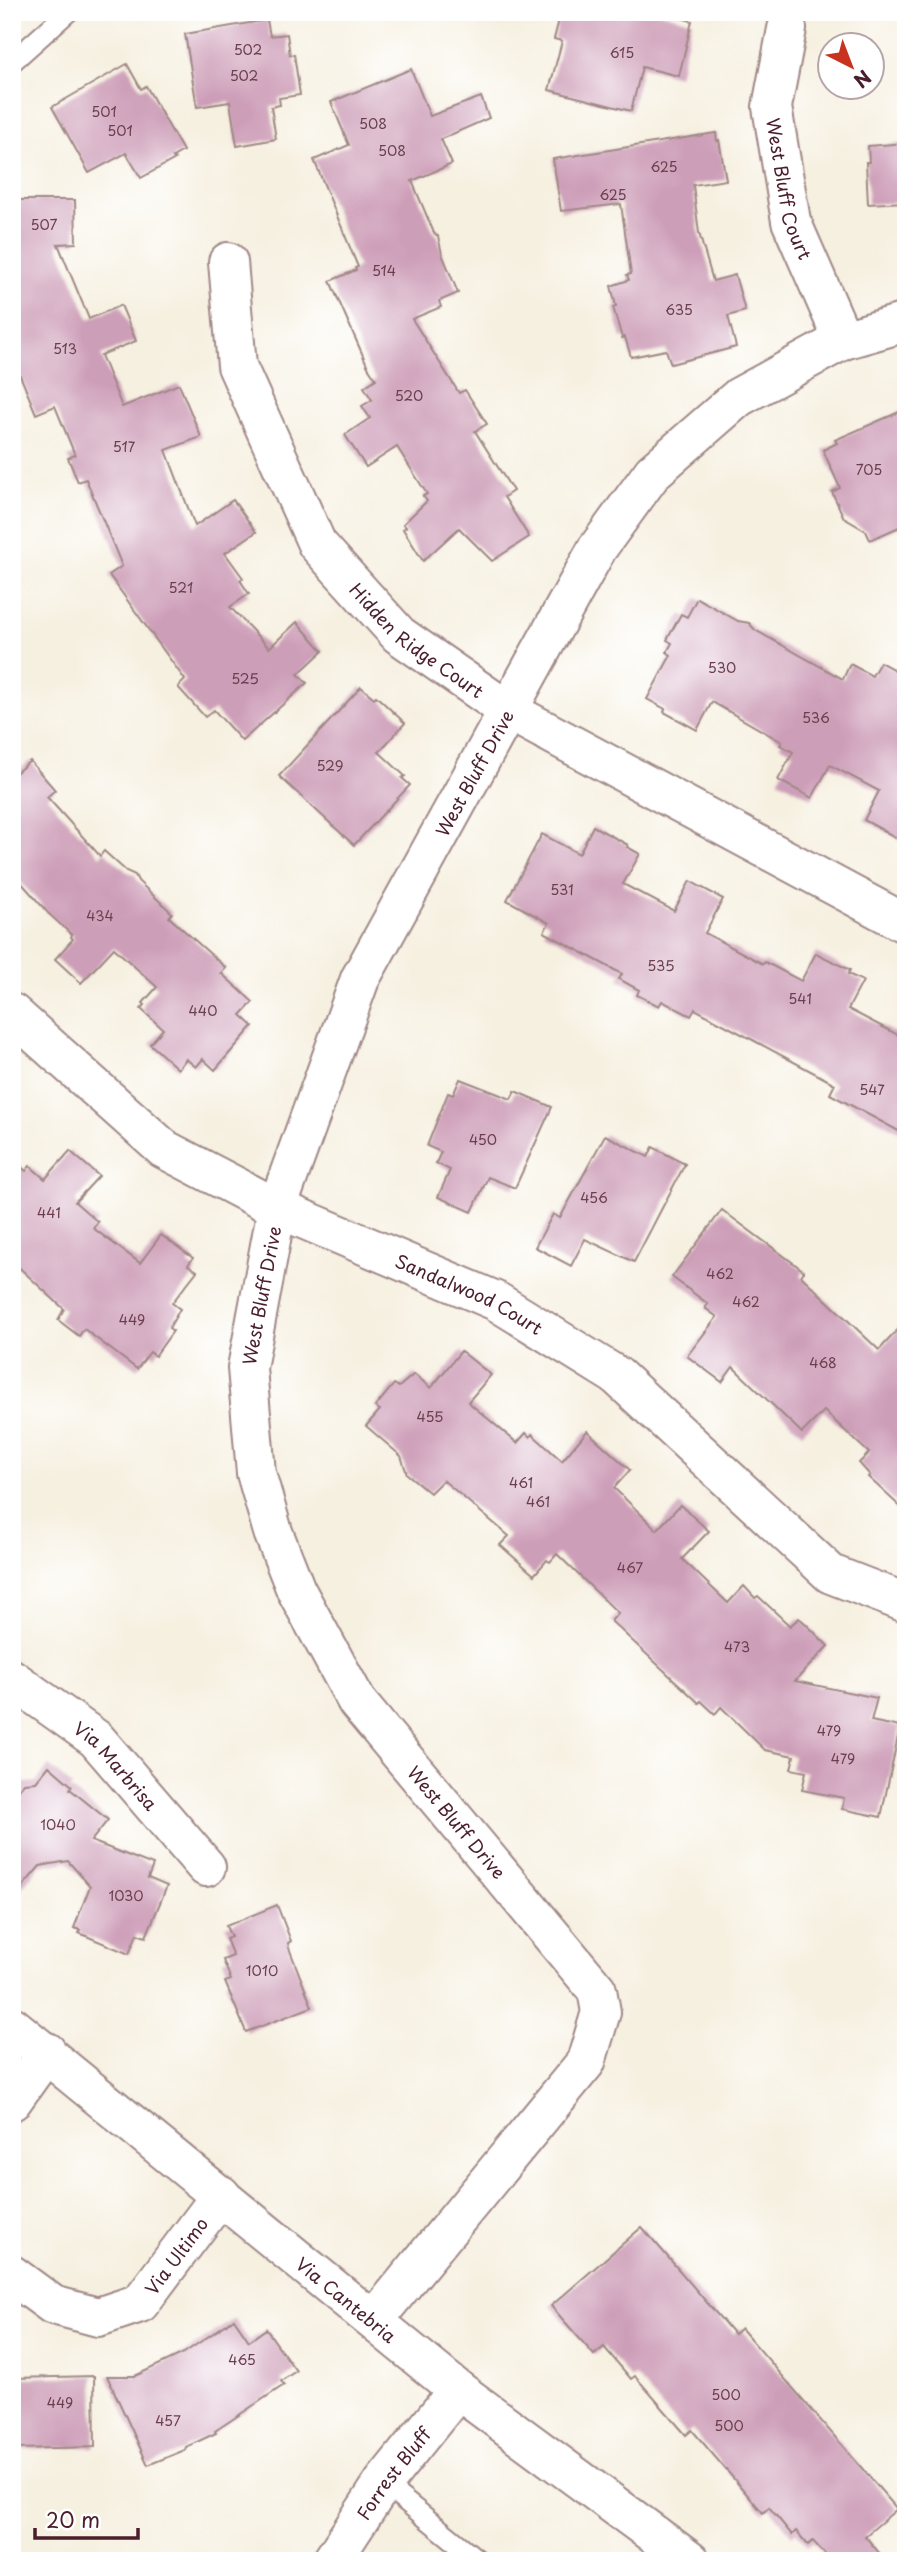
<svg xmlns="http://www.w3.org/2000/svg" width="918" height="2573" viewBox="0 0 918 2573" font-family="'Playpen Sans',sans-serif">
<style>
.building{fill:#cd9eb8}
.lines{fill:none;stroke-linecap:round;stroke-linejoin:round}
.lane-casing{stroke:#a08886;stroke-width:23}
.street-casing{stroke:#a08886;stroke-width:42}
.secondary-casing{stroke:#a08886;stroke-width:42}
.lane{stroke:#fff;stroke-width:19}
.street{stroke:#fff;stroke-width:38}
.secondary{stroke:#fff;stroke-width:38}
.labels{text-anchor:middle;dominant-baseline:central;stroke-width:7;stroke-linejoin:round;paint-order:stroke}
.number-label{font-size:14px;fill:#6b3f4e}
.street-label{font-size:18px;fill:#4a1f2b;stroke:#fff}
</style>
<rect width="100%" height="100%" fill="#fff"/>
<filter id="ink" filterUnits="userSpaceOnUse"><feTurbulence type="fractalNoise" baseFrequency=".0143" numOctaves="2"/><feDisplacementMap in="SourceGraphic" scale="14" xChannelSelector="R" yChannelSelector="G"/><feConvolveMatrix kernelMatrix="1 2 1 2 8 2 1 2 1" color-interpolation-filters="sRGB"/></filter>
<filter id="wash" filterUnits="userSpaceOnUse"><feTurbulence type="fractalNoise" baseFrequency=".00686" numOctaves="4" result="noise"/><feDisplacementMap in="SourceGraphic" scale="28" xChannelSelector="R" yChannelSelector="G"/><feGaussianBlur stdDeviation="1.57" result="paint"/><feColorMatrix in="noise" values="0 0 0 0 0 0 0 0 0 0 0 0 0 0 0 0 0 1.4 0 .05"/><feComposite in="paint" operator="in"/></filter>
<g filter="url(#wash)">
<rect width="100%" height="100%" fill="#f6f0e0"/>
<g id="blocks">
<g class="building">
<path d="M561 12H658L692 21 679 76 642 67 631 111 549 90 562 41 554 39Z"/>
<path d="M267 20 270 36 287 34 290 55 294 54 300 95 279 98 280 105 271 107 276 139 237 146 230 102 197 107 185 34Z"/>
<path d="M127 64 141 89 146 86 183 151 173 157 175 159 141 178 126 153 89 173 52 107Z"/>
<path d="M411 69 430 116 481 97 489 118 441 139 452 164 412 181 434 233 438 236 442 254 458 293 439 301 441 307 412 319 459 393 465 390 487 424 475 431 513 491 504 497 529 537 492 561 459 528 423 561 403 529 406 527 403 524 427 501 423 496 427 494 397 447 366 467 345 435 370 418 362 406 372 400 364 387 376 379 368 367 330 281 356 270 355 268 358 267 314 160 349 145 331 102Z"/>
<path d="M716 133 717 141 719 140 726 180 693 185 699 233 713 281 735 275 745 311 728 316 736 347 671 364 666 350 631 357 625 337 622 338 613 307 616 306 611 286 629 280 627 275 631 274 621 204 561 211 553 159Z"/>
<path d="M906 143V202L868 204 866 162H869L868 146Z"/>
<path d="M12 200H75L76 243 58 244 89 319 121 305 136 341 101 355 122 407 179 384 201 437 166 450 195 526 233 500 256 532 225 553 243 578 240 580 249 594 230 607 269 648 297 622 323 651 298 674 307 683 242 741 214 710 205 717 178 687 185 680 109 575 122 566 86 479 78 482 68 458 75 455 55 406 36 414 12 356Z"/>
<path d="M906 409V524L870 540 866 531 844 518 832 492 840 488 823 450 837 443 835 440Z"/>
<path d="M697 598 738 621 749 623 755 630 843 679 850 664 872 676 880 662 906 676V843L864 820 879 791 830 765 812 798 778 780 793 752 780 745 782 742 712 702 697 730 664 712 665 709 647 699 671 655 667 652 672 643 667 640 681 614 687 617Z"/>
<path d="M361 687 374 698 376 696 405 723 379 752 405 776 402 778 410 785 354 845 279 776Z"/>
<path d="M30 761 55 790 47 797 100 856 104 851 126 871 135 875 138 881 172 913 169 917 226 968 221 973 253 1002 241 1015 253 1026 215 1070 203 1059 196 1067 186 1059 178 1069 150 1044 163 1029 141 1009 145 1005 143 1003 157 987 114 948 81 983 55 959 73 939 71 937 72 935 48 913 12 872V776Z"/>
<path d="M593 826 628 845 627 847 640 854 623 884 674 911 690 881 723 899 705 933 763 964 765 962 801 981 816 953 850 970 848 974 863 981 848 1009 906 1039V1135L830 1094 835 1084 695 1009 691 1016 662 1001 659 1006 637 995 639 990 619 979 622 974 544 932 549 923 507 900 542 834 579 854Z"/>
<path d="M460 1079 511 1099 515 1091 552 1107 515 1188 488 1177 472 1212 438 1197 450 1170 436 1163 441 1152 427 1146 448 1093 453 1095Z"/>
<path d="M605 1135 648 1157 653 1147 685 1164 634 1262 585 1239 571 1266 535 1247 553 1214 560 1218Z"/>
<path d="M70 1151 99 1176 75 1202 98 1222 93 1228 140 1263 161 1235 193 1258 188 1265 197 1271 172 1303 180 1309 169 1328 173 1331 155 1356 150 1352 137 1369 84 1329 79 1336 58 1320 64 1309 12 1261V1159L26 1171 30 1166 45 1179Z"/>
<path d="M722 1210 804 1271 801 1276 879 1350 906 1321V1512L868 1477 870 1475 859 1463 869 1453 824 1411 802 1433 733 1367 722 1382 687 1356 717 1317 705 1308 708 1304 672 1277Z"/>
<path d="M461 1351 491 1375 468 1402 517 1443 526 1433 530 1437 532 1434 562 1461 587 1431 630 1470 614 1488 657 1530 680 1505 709 1531 682 1559 728 1603 744 1586 755 1598 758 1596 790 1626 799 1618 805 1623 828 1646 795 1681 877 1698 871 1721 900 1727 881 1817 842 1809 844 1798 802 1790 806 1772 791 1769 794 1756 765 1750 721 1707 715 1714 701 1701 699 1703 611 1621 618 1613 557 1554 550 1562 547 1560 534 1575 500 1545 509 1536 443 1480 430 1493 407 1474 401 1456 366 1426 380 1410 375 1407 394 1384 399 1387 414 1374 431 1388Z"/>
<path d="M49 1766 72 1786 70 1789 108 1820 91 1841 153 1865 148 1878 167 1886 146 1937 137 1934 129 1954 79 1933 81 1930 74 1928 90 1886 68 1861 40 1866 12 1899V1797L24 1783 36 1782Z"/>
<path d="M277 1905 291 1941 288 1943 289 1948 312 2007 246 2032 225 1982 231 1980 223 1960 233 1956 226 1939 231 1937 226 1926Z"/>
<path d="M642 2227 734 2334 741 2328 897 2509 865 2536 886 2561H831L813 2541 808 2545 796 2531 792 2535 769 2507 763 2513 692 2430 686 2435 635 2376 631 2379 604 2347 594 2355 551 2306Z"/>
<path d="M234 2319 249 2341 266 2329 296 2371 281 2381 284 2385 215 2431 216 2433 186 2447 185 2450 148 2465 107 2376H135L184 2353Z"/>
<path d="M94 2376 95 2447 16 2449 15 2378Z"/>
</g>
</g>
</g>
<g filter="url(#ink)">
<use href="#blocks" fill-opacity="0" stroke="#a08886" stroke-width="2"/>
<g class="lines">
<defs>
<g id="lane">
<path d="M12 62 68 12"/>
<path d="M383 2483 479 2561"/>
</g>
<g id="street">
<path id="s1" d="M787 29 772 107 791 221 843 340"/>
<path id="s2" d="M228 262 237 366 317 544 399 635 507 710 906 924"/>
<path id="s3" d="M12 1013 164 1149 277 1208 496 1301 617 1376 831 1574 906 1603"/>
<path id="s4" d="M12 1679 96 1739 206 1867"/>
<path d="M12 2101 47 2052"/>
<path id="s5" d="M12 2275 53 2305 98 2317 140 2303 221 2195"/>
<path id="s6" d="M374 2320 586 2062 601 2012 597 1990 357 1702 296 1590 273 1532 256 1473 247 1368 277 1208 360 979 597 549 653 472 739 397 843 340 906 322"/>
<path id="s7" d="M332 2561 383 2483 458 2390"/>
</g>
<g id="secondary">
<path id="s8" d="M12 2026 458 2390 690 2561"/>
</g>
</defs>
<use href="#lane" class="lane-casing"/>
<use href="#street" class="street-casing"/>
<use href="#secondary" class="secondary-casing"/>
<use href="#lane" class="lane"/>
<use href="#street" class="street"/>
<use href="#secondary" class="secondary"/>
</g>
</g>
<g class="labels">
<g class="number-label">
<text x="248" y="49">502</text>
<text x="622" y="52">615</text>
<text x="244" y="75">502</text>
<text x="104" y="111">501</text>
<text x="373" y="123">508</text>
<text x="120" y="130">501</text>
<text x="392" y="150">508</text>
<text x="664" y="166">625</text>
<text x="613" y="194">625</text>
<text x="44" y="224">507</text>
<text x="384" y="270">514</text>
<text x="679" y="309">635</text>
<text x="65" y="348">513</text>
<text x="409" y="395">520</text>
<text x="124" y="446">517</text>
<text x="869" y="469">705</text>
<text x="181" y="587">521</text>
<text x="722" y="667">530</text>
<text x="245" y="678">525</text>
<text x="816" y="717">536</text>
<text x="330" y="765">529</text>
<text x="562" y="889">531</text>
<text x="100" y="915">434</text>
<text x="661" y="965">535</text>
<text x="800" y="998">541</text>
<text x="203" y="1010">440</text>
<text x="872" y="1089">547</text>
<text x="483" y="1139">450</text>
<text x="594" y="1197">456</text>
<text x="49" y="1212">441</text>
<text x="720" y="1273">462</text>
<text x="746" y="1301">462</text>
<text x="132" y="1319">449</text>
<text x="823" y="1362">468</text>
<text x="430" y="1416">455</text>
<text x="521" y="1482">461</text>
<text x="538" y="1501">461</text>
<text x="630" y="1567">467</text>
<text x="737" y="1646">473</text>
<text x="829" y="1730">479</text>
<text x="843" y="1758">479</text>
<text x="58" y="1824">1040</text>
<text x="126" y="1895">1030</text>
<text x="262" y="1970">1010</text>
<text x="242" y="2359">465</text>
<text x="726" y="2394">500</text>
<text x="60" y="2402">449</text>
<text x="168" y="2420">457</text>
<text x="729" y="2425">500</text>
</g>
<g class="street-label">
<text stroke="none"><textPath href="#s1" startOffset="163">West Bluff Court</textPath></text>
<text stroke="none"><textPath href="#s2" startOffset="439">Hidden Ridge Court</textPath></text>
<text stroke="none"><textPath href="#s6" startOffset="1782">West Bluff Drive</textPath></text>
<text stroke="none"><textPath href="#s6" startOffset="1214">West Bluff Drive</textPath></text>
<text stroke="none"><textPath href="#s3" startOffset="542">Sandalwood Court</textPath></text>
<text stroke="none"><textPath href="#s4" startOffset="136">Via Marbrisa</textPath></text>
<text transform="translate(457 1822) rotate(50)">West Bluff Drive</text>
<text stroke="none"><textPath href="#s5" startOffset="201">Via Ultimo</textPath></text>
<text stroke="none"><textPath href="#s8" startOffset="432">Via Cantebria</textPath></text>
<text stroke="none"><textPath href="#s7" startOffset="107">Forrest Bluff</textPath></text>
</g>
</g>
<rect width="918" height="2573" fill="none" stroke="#fff" stroke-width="42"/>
<g transform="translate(851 66) rotate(138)"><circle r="33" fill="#ffffff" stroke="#b7a5aa" stroke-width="2"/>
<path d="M0-5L12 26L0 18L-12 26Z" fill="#c8321e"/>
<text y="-10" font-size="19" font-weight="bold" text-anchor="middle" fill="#4a1f2b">N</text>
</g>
<path d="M35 2528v10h103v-10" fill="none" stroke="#4a1f2b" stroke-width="3.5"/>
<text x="46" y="2528" font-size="21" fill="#4a1f2b" stroke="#ffffff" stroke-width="5" paint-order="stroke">20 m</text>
</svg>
